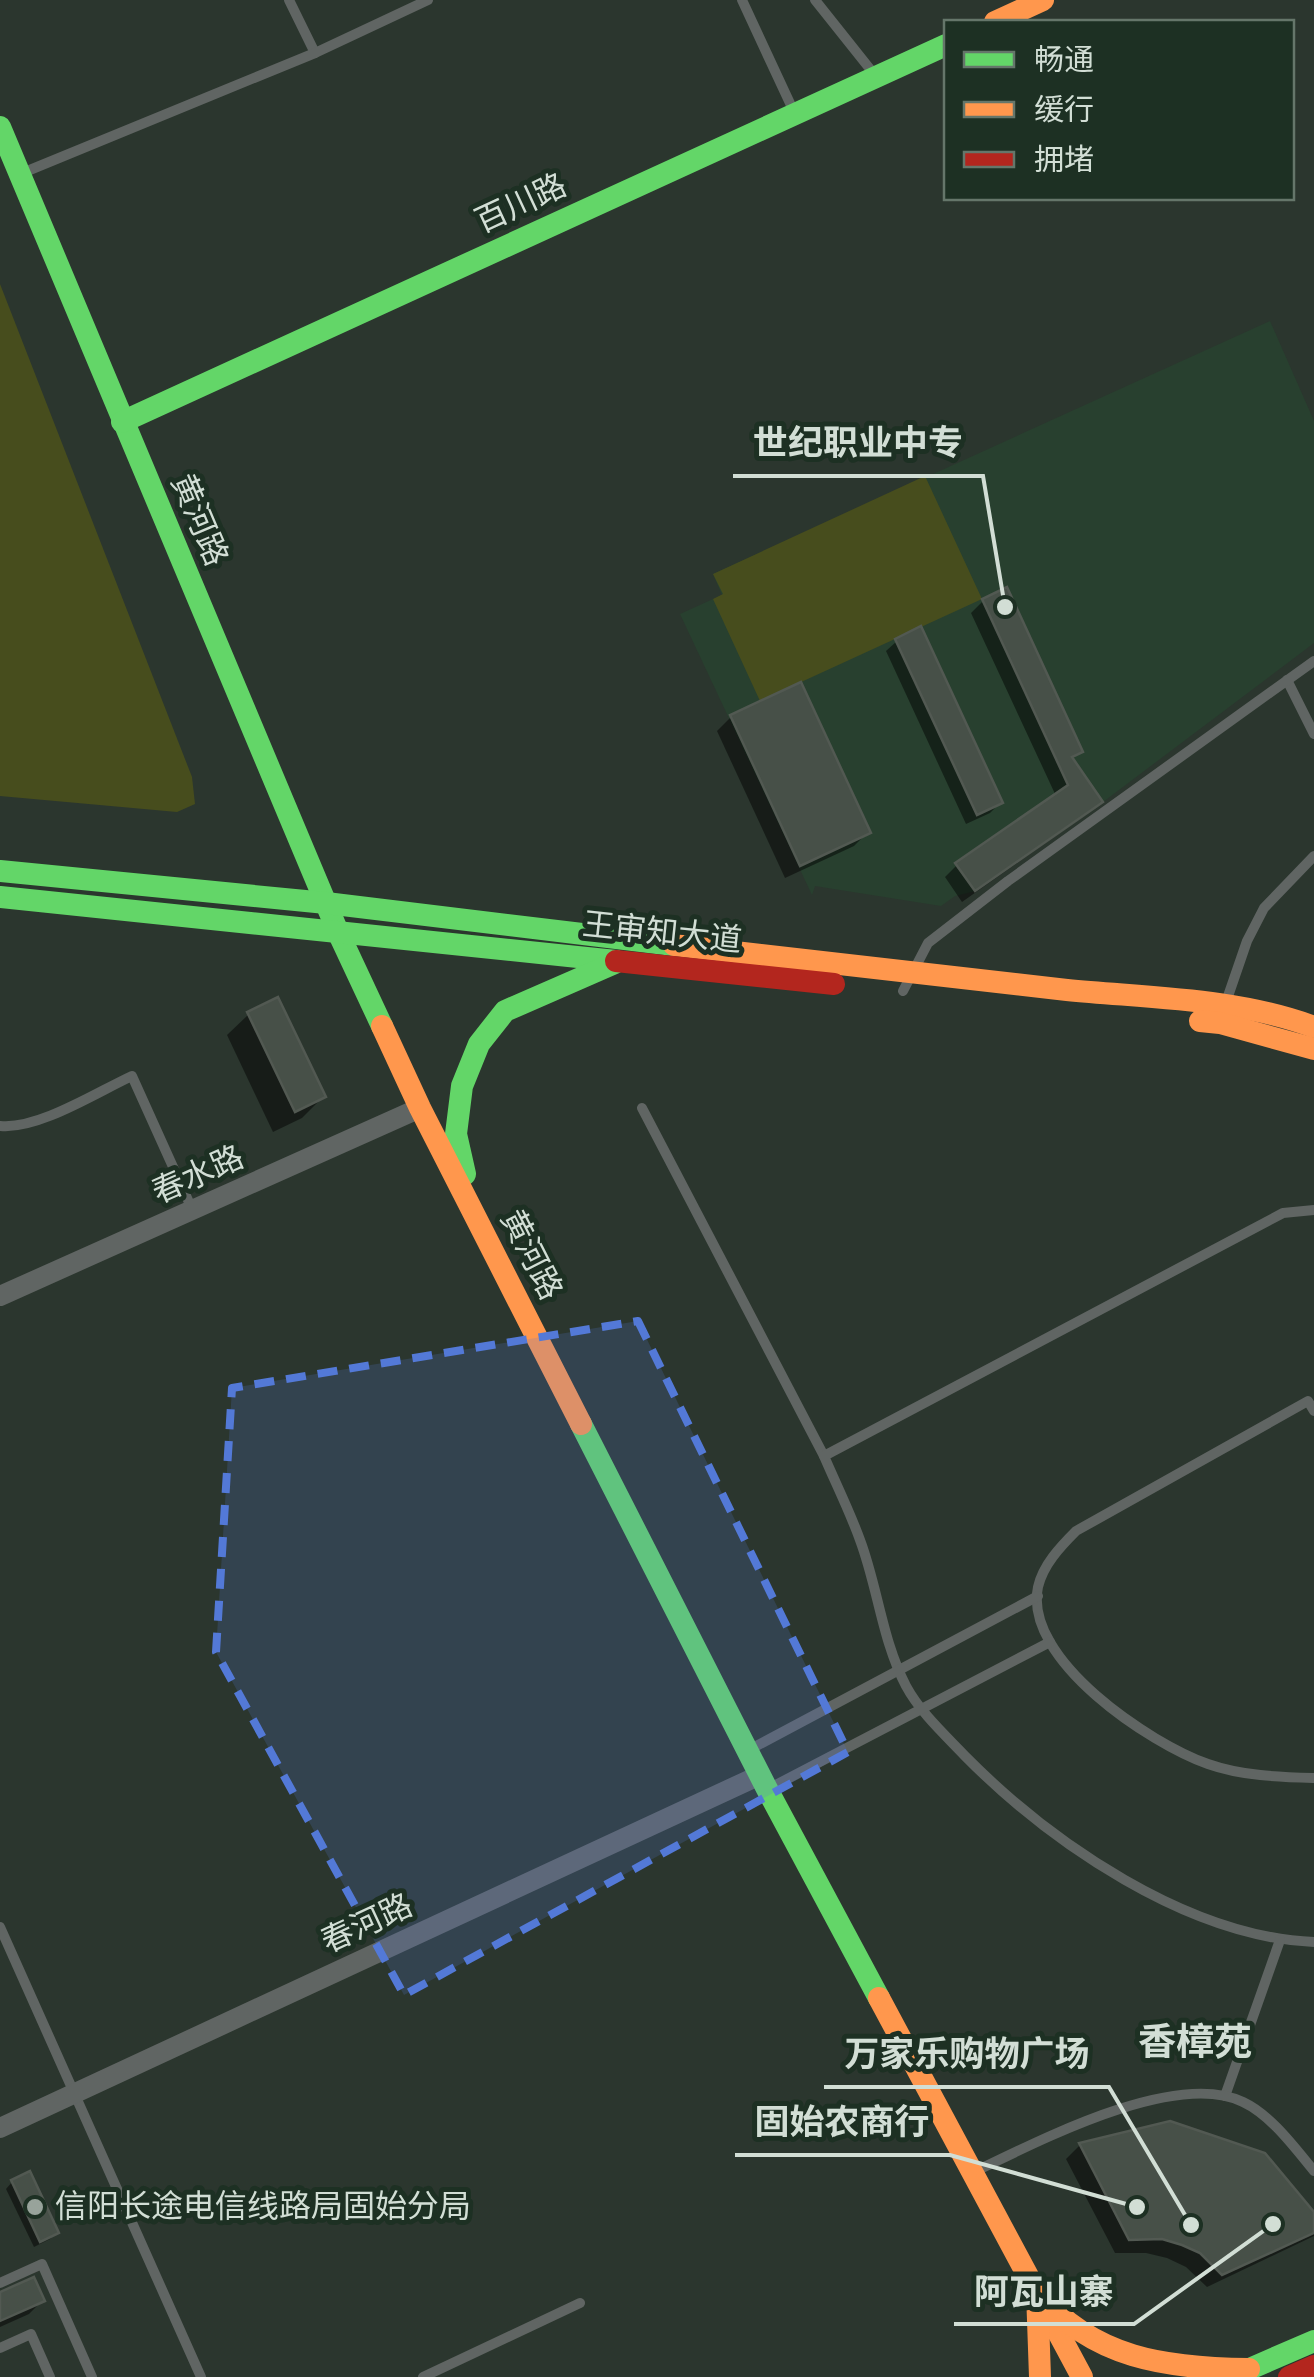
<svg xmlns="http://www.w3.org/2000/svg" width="1314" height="2377" viewBox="0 0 1314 2377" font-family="'Source Sans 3','Noto Sans SC',sans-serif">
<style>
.built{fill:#28402f}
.green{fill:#474d1d}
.shadow{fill:#0007}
.building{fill:#475048;stroke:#525952;stroke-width:2.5}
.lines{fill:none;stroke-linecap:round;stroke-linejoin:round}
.lane{stroke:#606563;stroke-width:10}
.street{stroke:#606563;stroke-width:20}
.fast{stroke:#63d668;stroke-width:22}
.slow{stroke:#ff974d;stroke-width:22}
.jam{stroke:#b3261e;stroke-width:22}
.marked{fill:#5379d7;fill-opacity:0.2;stroke:#5379d7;stroke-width:8;stroke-dasharray:20 12;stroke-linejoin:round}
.poi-dot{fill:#98a39b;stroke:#1d3023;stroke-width:4}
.labels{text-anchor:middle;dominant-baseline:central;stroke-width:10;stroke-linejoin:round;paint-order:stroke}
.street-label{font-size:32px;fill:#d2ded5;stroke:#1d3023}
.poi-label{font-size:32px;fill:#d2ded5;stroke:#1d3023;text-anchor:start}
.quarter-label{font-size:38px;font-weight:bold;fill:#d2ded5;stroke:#1d3023}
.leader{fill:none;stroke:#d2ded5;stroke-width:4}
.callout-dot{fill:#d2ded5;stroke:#1d3023;stroke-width:4}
.callout-label{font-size:35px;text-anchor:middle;font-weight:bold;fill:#d2ded5;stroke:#1d3023;stroke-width:10;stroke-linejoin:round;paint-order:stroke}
</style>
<rect width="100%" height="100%" fill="#2b362e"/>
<path class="built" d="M1270 321 1314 421V643L1103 802 975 891 955 896 941 906 815 886 812 895 680 614 722 595 713 574Z"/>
<g class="green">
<path d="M0 284 192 777 195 804 177 812 0 796Z"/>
<path d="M925 476 982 599 760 701 713 599 723 594 713 574Z"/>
</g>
<g class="shadow">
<path d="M983 601 1080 751 1071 761 1099 802 1087 814 962 902 945 877 957 865 1056 796 971 613Z"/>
<path d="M897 641 1000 803 990 813 966 824 886 651Z"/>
<path d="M731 717 868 832 854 846 785 878 717 731Z"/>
<path d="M249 1014 323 1097 302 1118 273 1132 227 1035Z"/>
<path d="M1169 2124 1314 2216V2236L1207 2287 1186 2267 1167 2258 1146 2253H1115L1066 2159 1080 2145Z"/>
<path d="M12 2182 56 2233 50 2239 34 2247 6 2189Z"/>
<path d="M0 2295 42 2301 29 2314 0 2327Z"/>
</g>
<g class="building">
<path d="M1007 587 1083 752 1072 757 1103 802 975 891 955 863 1068 785 982 599Z"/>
<path d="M921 626 1003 803 977 815 895 639Z"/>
<path d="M801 682 871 833 800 866 730 715Z"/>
<path d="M278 997 326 1097 295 1112 247 1012Z"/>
<path d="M1170 2121 1265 2153 1314 2212V2233L1222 2275 1200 2253 1182 2245 1162 2239 1129 2240 1079 2143Z"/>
<path d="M30 2171 59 2233 40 2242 11 2180Z"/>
<path d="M34 2277 45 2301 0 2321V2292Z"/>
</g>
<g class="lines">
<g class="lane">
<path d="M289 0 315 53"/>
<path d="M742 0 795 114"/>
<path d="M815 0 874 74"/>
<path d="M20 174 315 53 428 0"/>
<path d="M1287 680 1314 734"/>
<path d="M903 991 928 943 1008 881 1314 661"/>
<path d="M1226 1002 1247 941 1264 908 1314 856"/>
<path d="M642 1108 824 1456"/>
<path d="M0 1126C38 1130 97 1092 132 1076L192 1209"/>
<path d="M1314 1210 1283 1213 824 1456C836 1484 850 1512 860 1540 878 1588 882 1640 906 1686 920 1712 944 1734 965 1756 1051 1843 1188 1937 1314 1942"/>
<path d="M1314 1411 1308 1401 1076 1531C1060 1547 1043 1565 1038 1587 1023 1660 1151 1744 1208 1764 1242 1776 1279 1777 1314 1778"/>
<path d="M747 1751 1038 1596"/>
<path d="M768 1789 1050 1642"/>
<path d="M0 1927 201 2377"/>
<path d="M1225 2096 1280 1940"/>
<path d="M974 2172C1037 2142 1175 2069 1243 2102 1271 2115 1295 2148 1314 2171"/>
<path d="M0 2283 42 2264 92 2377"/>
<path d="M0 2348 31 2334 50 2377"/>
<path d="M423 2377 580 2303"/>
</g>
<g class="street">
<path d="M0 1296 420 1108"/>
<path d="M0 2128 760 1775"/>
</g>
<g class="fast">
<path d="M0 127 338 932 382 1026"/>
<path d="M122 422 946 45"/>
<path d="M0 871 326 903 674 945"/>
<path d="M0 897 616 961"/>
<path d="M465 1174 456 1134 462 1086 479 1044 505 1011 615 963"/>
<path d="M581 1424 767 1789 879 1998"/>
<path d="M1231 2377 1314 2341"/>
</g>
<g class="slow">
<path d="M995 22 1043 0"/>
<path d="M674 945C804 961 935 976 1067 990 1148 998 1237 998 1314 1027"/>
<path d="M1200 1021 1220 1023 1314 1049"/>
<path d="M382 1026 420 1108 581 1424"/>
<path d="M879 1998 1082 2377"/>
<path d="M1037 2292C1093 2359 1166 2368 1249 2369"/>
<path d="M1037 2292 1040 2377"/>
</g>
<g class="jam">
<path d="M616 961 834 984"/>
<path d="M1289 2377 1314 2366"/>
</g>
</g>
<path class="marked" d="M638 1321 848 1752 404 1995 216 1652 232 1388Z"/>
<circle class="poi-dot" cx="35" cy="2207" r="10"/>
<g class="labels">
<g class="street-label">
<text transform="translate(521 204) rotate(-25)">百川路</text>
<text transform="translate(199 520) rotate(67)">黄河路</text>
<text transform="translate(662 933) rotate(6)">王审知大道</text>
<text transform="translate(198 1175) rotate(-24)">春水路</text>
<text transform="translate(531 1255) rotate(63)">黄河路</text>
<text transform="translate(367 1924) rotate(-25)">春河路</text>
</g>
<g class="poi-label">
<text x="55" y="2207">信阳长途电信线路局固始分局</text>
</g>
<g class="quarter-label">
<text x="1195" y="2043">香樟苑</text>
</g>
</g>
<path class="leader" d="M1005 607L983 476H733M1191 2225L1109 2087H824M1137 2207L950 2155H735M1273 2224L1134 2324H954"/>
<g class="callout-dot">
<circle cx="1005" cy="607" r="10"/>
<circle cx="1191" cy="2225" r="10"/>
<circle cx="1137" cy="2207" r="10"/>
<circle cx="1273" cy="2224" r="10"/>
</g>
<g class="callout-label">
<text x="858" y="455">世纪职业中专</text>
<text x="967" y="2066">万家乐购物广场</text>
<text x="842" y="2134">固始农商行</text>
<text x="1044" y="2304">阿瓦山寨</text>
</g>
<rect x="944" y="20" width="350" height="180" fill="#1d3023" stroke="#65766a" stroke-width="2.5"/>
<rect x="964" y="52" width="50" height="15" fill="#63d668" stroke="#65766a" stroke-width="2.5"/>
<text x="1034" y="70" font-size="30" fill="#d2ded5">畅通</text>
<rect x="964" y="102" width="50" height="15" fill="#ff974d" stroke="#65766a" stroke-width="2.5"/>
<text x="1034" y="120" font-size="30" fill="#d2ded5">缓行</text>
<rect x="964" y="152" width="50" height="15" fill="#b3261e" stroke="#65766a" stroke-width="2.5"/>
<text x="1034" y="170" font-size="30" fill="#d2ded5">拥堵</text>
</svg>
